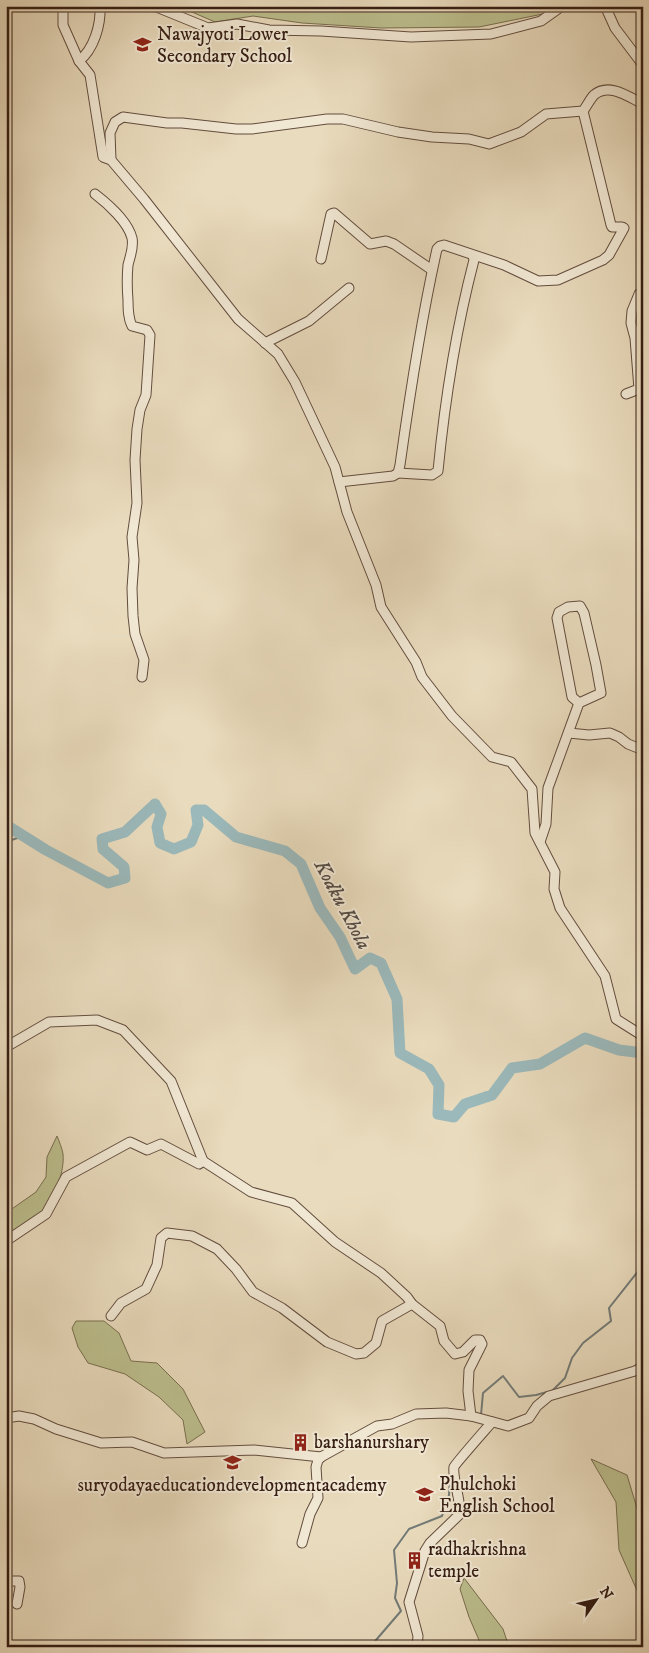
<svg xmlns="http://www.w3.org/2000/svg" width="649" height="1653" viewBox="0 0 649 1653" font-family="'IM FELL DW Pica',serif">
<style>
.green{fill:#bcbe8d;stroke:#796e50}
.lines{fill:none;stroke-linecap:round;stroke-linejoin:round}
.stream{stroke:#737b78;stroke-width:2}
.river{stroke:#9bb9bb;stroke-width:11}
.minor-casing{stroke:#634d3e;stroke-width:11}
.minor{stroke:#f1e8d4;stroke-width:9}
.labels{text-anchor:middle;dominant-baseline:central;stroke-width:4;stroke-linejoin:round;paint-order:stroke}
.poi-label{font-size:19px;fill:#361e14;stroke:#f1e8d4;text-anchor:start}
.water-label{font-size:20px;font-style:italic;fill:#544c46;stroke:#f1e8d4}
</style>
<rect width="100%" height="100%" fill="#e9dbbd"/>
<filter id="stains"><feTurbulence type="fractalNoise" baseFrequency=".004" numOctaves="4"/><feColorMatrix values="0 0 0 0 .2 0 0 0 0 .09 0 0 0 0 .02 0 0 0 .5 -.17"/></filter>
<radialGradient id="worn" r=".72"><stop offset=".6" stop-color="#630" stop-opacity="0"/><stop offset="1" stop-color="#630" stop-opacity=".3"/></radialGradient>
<g class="green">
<path d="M178 6H555L543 14 479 27 381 28 302 23 253 16 215 22Z"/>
<path d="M57 1136C59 1141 62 1148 63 1154 65 1174 52 1205 36 1217 26 1224 16 1228 6 1235V1213L36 1192 46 1177 47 1157Z"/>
<path d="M76 1321H104L119 1333 131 1361 157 1363 183 1389 205 1432 187 1444 183 1420 159 1397 125 1374 88 1363 78 1347 72 1328Z"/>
<path d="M591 1459 627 1475 643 1528V1604L619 1550 616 1502Z"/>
<path d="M464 1578 503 1629 509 1647H482L469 1617 460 1589Z"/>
</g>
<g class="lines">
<g class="stream">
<path d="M6 842 23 836"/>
<path d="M552 1391 565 1378 572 1358 583 1343 611 1321 609 1308 643 1265"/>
<path d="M481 1415 483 1393 503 1376 519 1397 536 1395 547 1392"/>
<path d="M370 1647 401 1611 395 1598 397 1583 394 1550 409 1529 442 1516 449 1495 450 1476"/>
</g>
<path class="river" d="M6 825 46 850 108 883 125 878 124 867 103 849 102 839 125 832 155 804 161 814 157 827 160 843 174 849 191 842 198 825 196 810H204L236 837 285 851 301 864 320 908 340 937 355 969 370 958 381 963 397 999 400 1053 429 1069 439 1085 438 1114 454 1117 465 1104 492 1095 512 1068 540 1064 585 1038 619 1050 643 1053"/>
<defs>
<g id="minor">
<path d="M63 6V25L79 61 90 75 103 157 111 160 144 199 238 319 278 354 295 382 335 467 347 512 376 585 381 607 416 662 422 677 452 716 492 757 511 762 532 789 535 833 555 872 554 889 560 908 605 976 616 1019 643 1036"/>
<path d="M154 6 208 28 237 24 269 30 321 31 411 37 491 34 541 21 562 6"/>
<path d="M605 6 615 28 643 65"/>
<path d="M79 61C94 49 101 25 100 6"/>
<path d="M111 160 110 133 115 122 123 117 167 123H182L236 129H252L327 119H343L398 132 432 137 469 139 489 144 521 132 546 114 583 111C587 106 590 99 594 95 609 82 629 97 643 104"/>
<path d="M95 194C108 204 128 222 132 238 134 248 130 256 128 265 127 276 127 288 128 300 128 309 128 318 132 326L147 330 150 335 146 395 140 410 137 429 135 460 137 503 132 537 134 560 132 588 133 616 135 634 144 660 142 677"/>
<path d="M321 259 331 214 334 213 370 244 386 241 394 244 432 270"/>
<path d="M265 343 309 321 349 288"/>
<path d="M626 394 639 389 635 338 631 323 632 311 639 294 643 291"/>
<path d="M398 473 432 475 438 471C445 399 456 329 474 260L473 256"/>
<path d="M339 482 393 476 398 473 400 465C410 393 421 320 437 249L440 246 444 245 504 265 538 281 558 280 603 260 609 255 624 228 622 227H612L611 225 583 111"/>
<path d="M569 733 589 735 610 733 619 737 628 744 643 750"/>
<path d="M540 842 546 824 548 788 579 703 601 693 596 665 584 613 580 606 568 607 559 612 557 618 572 697 579 703"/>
<path d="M6 1047 49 1022 97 1020 123 1030 171 1081 203 1161 251 1192 292 1203 335 1242 381 1273 407 1297 412 1304 440 1326 444 1341 455 1354 463 1352 475 1340H480L482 1344 469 1370 468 1391 471 1416"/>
<path d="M6 1241 46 1214 66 1177 130 1142 147 1150 161 1144 199 1164 203 1161"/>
<path d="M111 1316 121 1303 146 1289 157 1265 161 1238 167 1233 192 1236 217 1249 236 1269 253 1292 282 1308 327 1342 356 1354 364 1353 376 1343 382 1321 412 1304"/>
<path d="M6 1418 19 1416 34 1419 56 1429 101 1443 132 1442 164 1453 254 1450 321 1457 377 1426 392 1424 416 1414 446 1413 471 1416 508 1426 529 1418 537 1406 549 1396 635 1371 643 1367"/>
<path d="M302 1543 310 1514 318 1498 316 1467 318 1460 321 1457"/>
<path d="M6 1581H19L20 1587 17 1604"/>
<path d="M417 1647 418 1636 409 1602 425 1551 430 1543 460 1514C461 1501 452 1477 454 1467 455 1464 486 1429 492 1422"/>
</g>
</defs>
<use href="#minor" class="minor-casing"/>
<use href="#minor" class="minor"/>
</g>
<defs>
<symbol id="school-bare" viewBox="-9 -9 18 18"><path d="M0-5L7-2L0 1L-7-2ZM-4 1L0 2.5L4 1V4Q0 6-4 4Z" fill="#8f2418" stroke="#f1e8d4" stroke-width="2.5" paint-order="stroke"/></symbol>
<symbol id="building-bare" viewBox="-9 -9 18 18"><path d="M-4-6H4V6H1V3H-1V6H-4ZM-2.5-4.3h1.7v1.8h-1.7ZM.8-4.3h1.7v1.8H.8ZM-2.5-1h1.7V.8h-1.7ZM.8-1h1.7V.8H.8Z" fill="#8f2418" stroke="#f1e8d4" stroke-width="2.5" paint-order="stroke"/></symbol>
</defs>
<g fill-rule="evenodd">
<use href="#school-bare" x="130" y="32" width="25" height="25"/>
<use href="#building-bare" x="288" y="1430" width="25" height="25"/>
<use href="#school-bare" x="220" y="1450" width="25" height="25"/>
<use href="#school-bare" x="412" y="1482" width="25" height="25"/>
<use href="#building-bare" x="402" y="1548" width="25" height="25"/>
</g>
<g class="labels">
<g class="poi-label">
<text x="157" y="34">Nawajyoti Lower<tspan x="157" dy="22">Secondary School</tspan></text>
<text x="314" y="1442">barshanurshary</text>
<text x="439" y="1484">Phulchoki<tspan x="439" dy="22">English School</tspan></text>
<text x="232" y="1485" text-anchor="middle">suryodayaeducationdevelopmentacademy</text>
<text x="428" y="1549">radhakrishna<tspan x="428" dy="22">temple</tspan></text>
</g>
<g class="water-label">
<text transform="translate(342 905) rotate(62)">Kodku Khola</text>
</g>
</g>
<rect width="649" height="1653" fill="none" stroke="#e9dbbd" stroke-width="25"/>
<rect x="8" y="8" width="634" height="1638" fill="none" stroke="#361e14" stroke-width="2.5"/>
<rect x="12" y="12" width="624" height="1628" fill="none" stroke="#361e14"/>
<g transform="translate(596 1600) rotate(56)" stroke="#f1e8d4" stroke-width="4" paint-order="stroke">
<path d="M0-4L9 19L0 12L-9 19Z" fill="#361e14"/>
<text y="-8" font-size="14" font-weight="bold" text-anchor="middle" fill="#361e14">N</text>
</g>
<rect width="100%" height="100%" filter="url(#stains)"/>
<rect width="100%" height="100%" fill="url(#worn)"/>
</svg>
